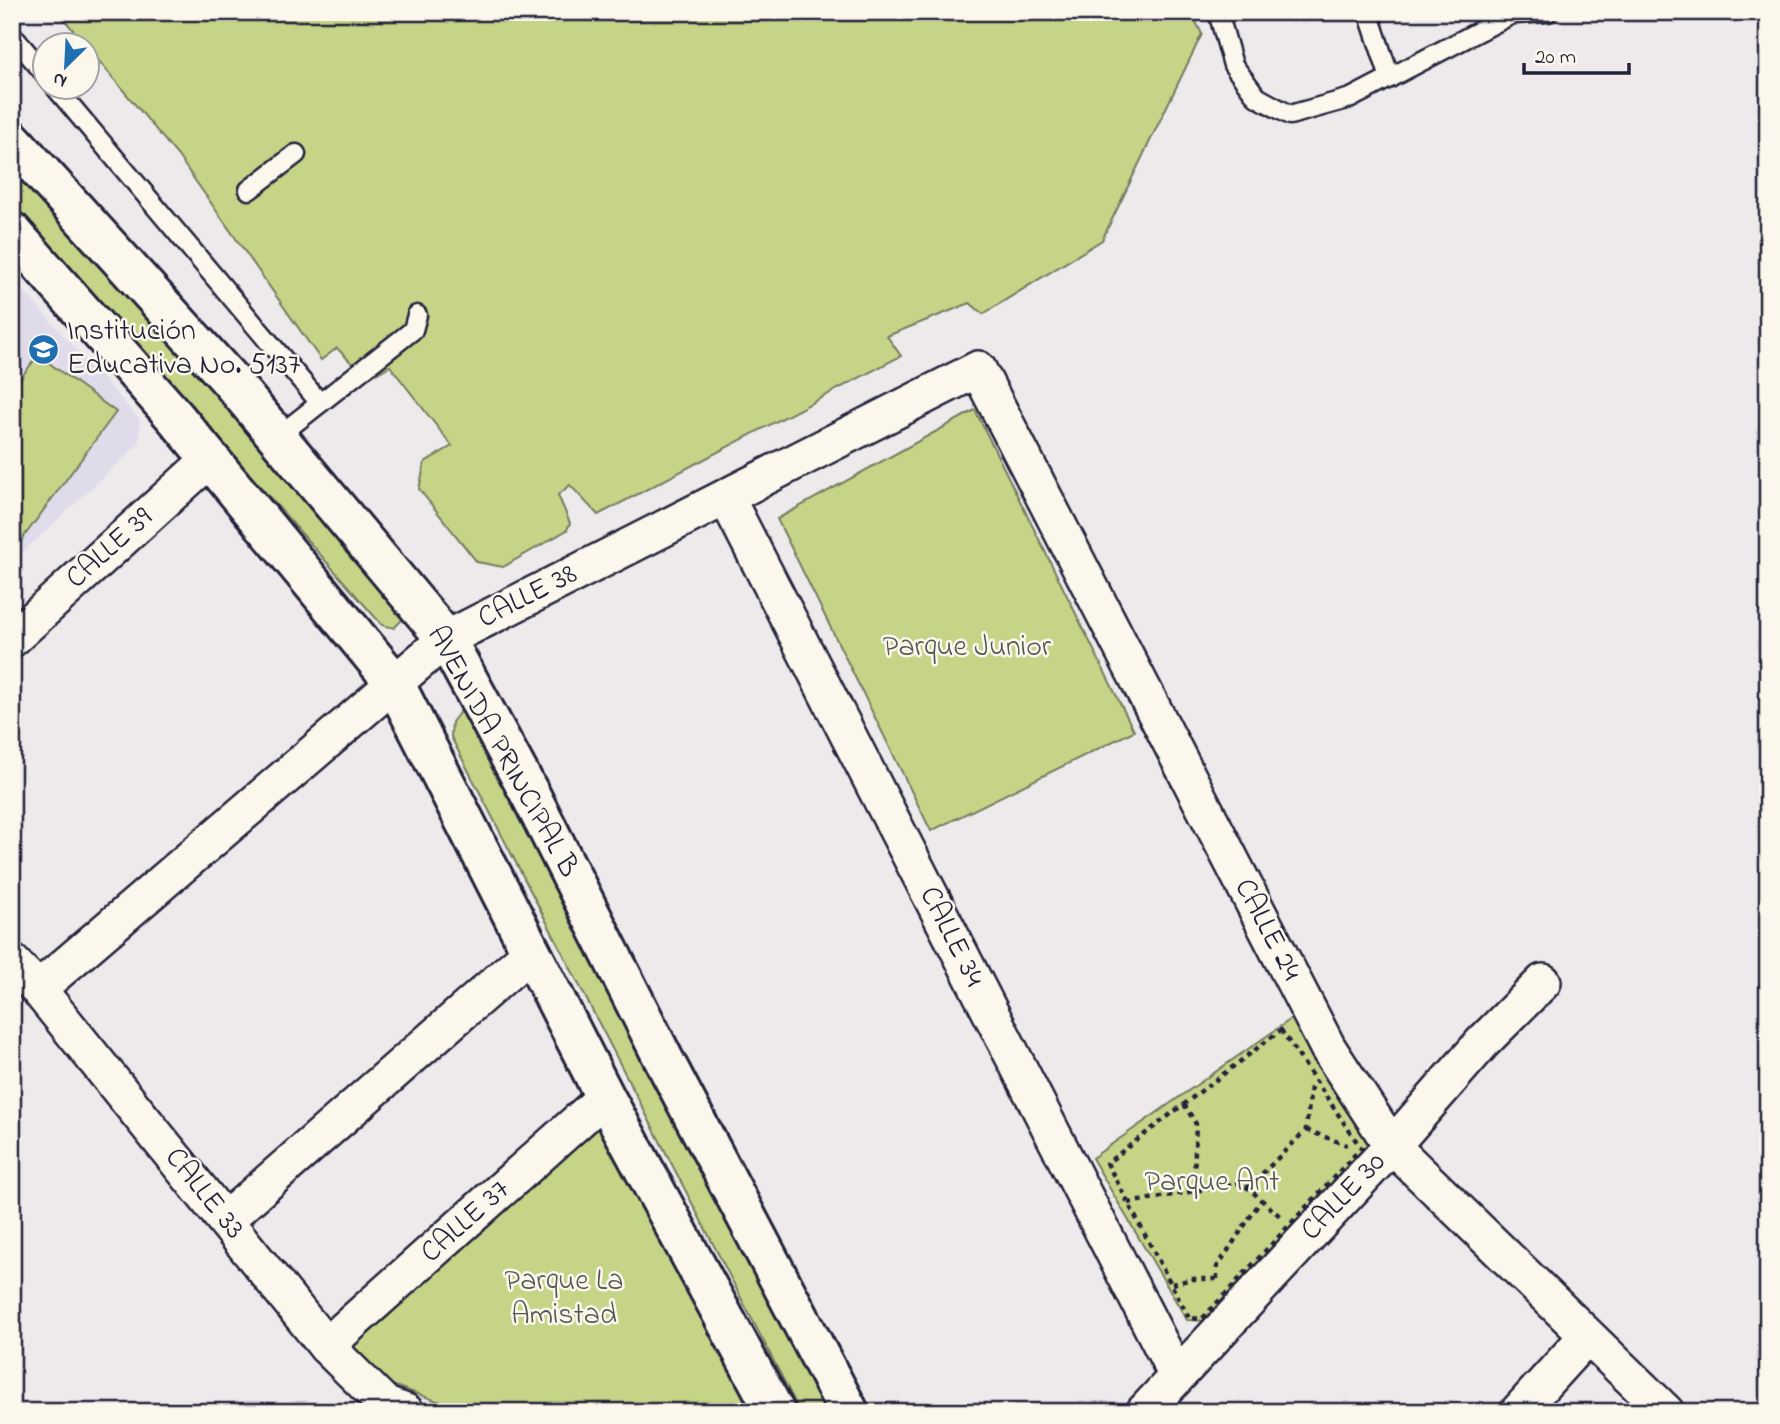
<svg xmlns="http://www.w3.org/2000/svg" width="1780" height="1424" viewBox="0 0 1780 1424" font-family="'Indie Flower',sans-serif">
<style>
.built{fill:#dfdbeb}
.green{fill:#c5d487;stroke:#747b61;stroke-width:2}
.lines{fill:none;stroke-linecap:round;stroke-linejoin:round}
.service-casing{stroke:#22223b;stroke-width:23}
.minor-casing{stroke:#22223b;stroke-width:40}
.secondary-casing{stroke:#22223b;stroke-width:44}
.path{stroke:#22223b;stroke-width:4.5;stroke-dasharray:5 5;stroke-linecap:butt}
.service{stroke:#fbf7ec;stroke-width:18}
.minor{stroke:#fbf7ec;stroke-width:35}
.secondary{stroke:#fbf7ec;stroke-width:38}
.labels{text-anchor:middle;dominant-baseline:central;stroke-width:5;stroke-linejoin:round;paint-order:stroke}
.poi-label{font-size:30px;fill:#22223b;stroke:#fbf7ec;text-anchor:start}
.street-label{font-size:30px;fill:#22223b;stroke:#fbf7ec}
.park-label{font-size:30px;fill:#535752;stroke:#fbf7ec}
</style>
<rect width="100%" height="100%" fill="#eeeaec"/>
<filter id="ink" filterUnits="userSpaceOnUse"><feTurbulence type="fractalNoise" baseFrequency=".0143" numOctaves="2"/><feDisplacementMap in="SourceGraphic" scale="14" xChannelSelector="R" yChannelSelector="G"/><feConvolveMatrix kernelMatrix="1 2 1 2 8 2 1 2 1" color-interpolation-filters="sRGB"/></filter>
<g filter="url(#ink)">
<path class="built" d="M12 278 140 420 139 444 12 562Z"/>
<g class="green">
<path d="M58 12H1191L1202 34 1102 240 983 314 970 303 887 336 901 356 598 515 570 485 558 495 570 523 567 530 503 567 477 562 419 489 425 462 452 446 390 366 367 379 337 348 321 360 178 156Z"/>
<path d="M12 150 406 616 394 628 382 625 12 204Z"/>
<path d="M38 355 116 412 20 542 12 537V390Z"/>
<path d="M975 410 1134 731 931 831 777 519Z"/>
<path d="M462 709 475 710 838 1412H800L451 737 452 722Z"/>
<path d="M1291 1019 1382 1139 1206 1321 1187 1320 1092 1158Z"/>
<path d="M597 1120 752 1412H468L384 1382 348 1340Z"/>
</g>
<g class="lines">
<defs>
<g id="service">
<path d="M1218 12 1233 65 1257 97 1290 115 1351 98 1516 12"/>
<path d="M1368 12 1390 78"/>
<path d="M1517 14 1548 12"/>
<path d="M12 35 46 75"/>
<path d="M56 88 320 403"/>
<path d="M249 190 296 154"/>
<path d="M277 437 413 330 417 315"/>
</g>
<g id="minor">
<path d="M726 497 1177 1376"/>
<path d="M12 639 209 460"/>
<path d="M12 962 38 989 326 1346 386 1405 406 1412"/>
<path d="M38 989 446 639 978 369 1328 1048 1392 1146 1666 1412"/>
<path d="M225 1220 531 952"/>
<path d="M326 1346 605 1097"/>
<path d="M1144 1412 1392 1146 1482 1043 1543 982"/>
<path d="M1518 1412 1587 1336"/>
</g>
<g id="secondary">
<path d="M12 140 229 379 446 639 531 796 664 1060 849 1412"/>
<path d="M12 232 176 418 394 682 605 1097 775 1412"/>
</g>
</defs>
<use href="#service" class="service-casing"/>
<use href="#minor" class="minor-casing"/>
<use href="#secondary" class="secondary-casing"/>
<g class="path">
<path d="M1281 1030 1361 1148 1202 1319 1189 1318 1107 1163Z"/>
<path d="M1184 1104 1196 1124 1194 1175 1198 1190"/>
<path d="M1306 1130 1347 1145"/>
<path d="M1248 1188 1306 1130 1311 1087"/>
<path d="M1128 1203 1239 1183 1248 1188 1281 1217"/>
<path d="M1217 1279V1267L1262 1199"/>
<path d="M1172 1284 1192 1279H1217"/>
</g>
<use href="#service" class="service"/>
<use href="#minor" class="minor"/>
<use href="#secondary" class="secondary"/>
</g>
</g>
<defs>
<symbol id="school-disc" viewBox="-11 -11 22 22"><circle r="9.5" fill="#1f6fb2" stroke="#fbf7ec"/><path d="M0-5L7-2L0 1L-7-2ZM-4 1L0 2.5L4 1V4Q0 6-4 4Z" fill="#fff"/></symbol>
</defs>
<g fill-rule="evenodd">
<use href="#school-disc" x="26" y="332" width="35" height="35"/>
</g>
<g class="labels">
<g class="poi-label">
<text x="67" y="332">Institución<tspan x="67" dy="34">Educativa No. 5137</tspan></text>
</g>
<g class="street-label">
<text transform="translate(110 549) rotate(-42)">CALLE 39</text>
<text transform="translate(528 597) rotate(-27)">CALLE 38</text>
<text transform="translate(502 752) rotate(61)">AVENIDA PRINCIPAL B</text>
<text transform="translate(1267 930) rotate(62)">CALLE 24</text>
<text transform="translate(951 937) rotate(63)">CALLE 34</text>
<text transform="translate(204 1194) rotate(51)">CALLE 33</text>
<text transform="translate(1344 1197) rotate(-47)">CALLE 30</text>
<text transform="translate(466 1222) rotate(-42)">CALLE 37</text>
</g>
<g class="park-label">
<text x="967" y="648">Parque Junior</text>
<text x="1212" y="1183">Parque Ant</text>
<text x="564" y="1282">Parque La<tspan x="564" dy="34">Amistad</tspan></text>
</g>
</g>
<rect width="1780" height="1424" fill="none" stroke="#fbf7ec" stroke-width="42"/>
<rect x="21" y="21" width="1738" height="1382" fill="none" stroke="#22223b" stroke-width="2.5" filter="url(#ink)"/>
<g transform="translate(66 66) rotate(204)"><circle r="33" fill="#fbf7ec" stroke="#a4a2a5" stroke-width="2"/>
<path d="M0-5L12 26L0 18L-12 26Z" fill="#1f6fb2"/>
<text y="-10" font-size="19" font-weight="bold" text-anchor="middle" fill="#22223b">N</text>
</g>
<path d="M1524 63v10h105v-10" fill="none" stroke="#22223b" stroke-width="3.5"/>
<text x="1535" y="63" font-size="21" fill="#22223b" stroke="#fbf7ec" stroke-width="5" paint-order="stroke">20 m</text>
</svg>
